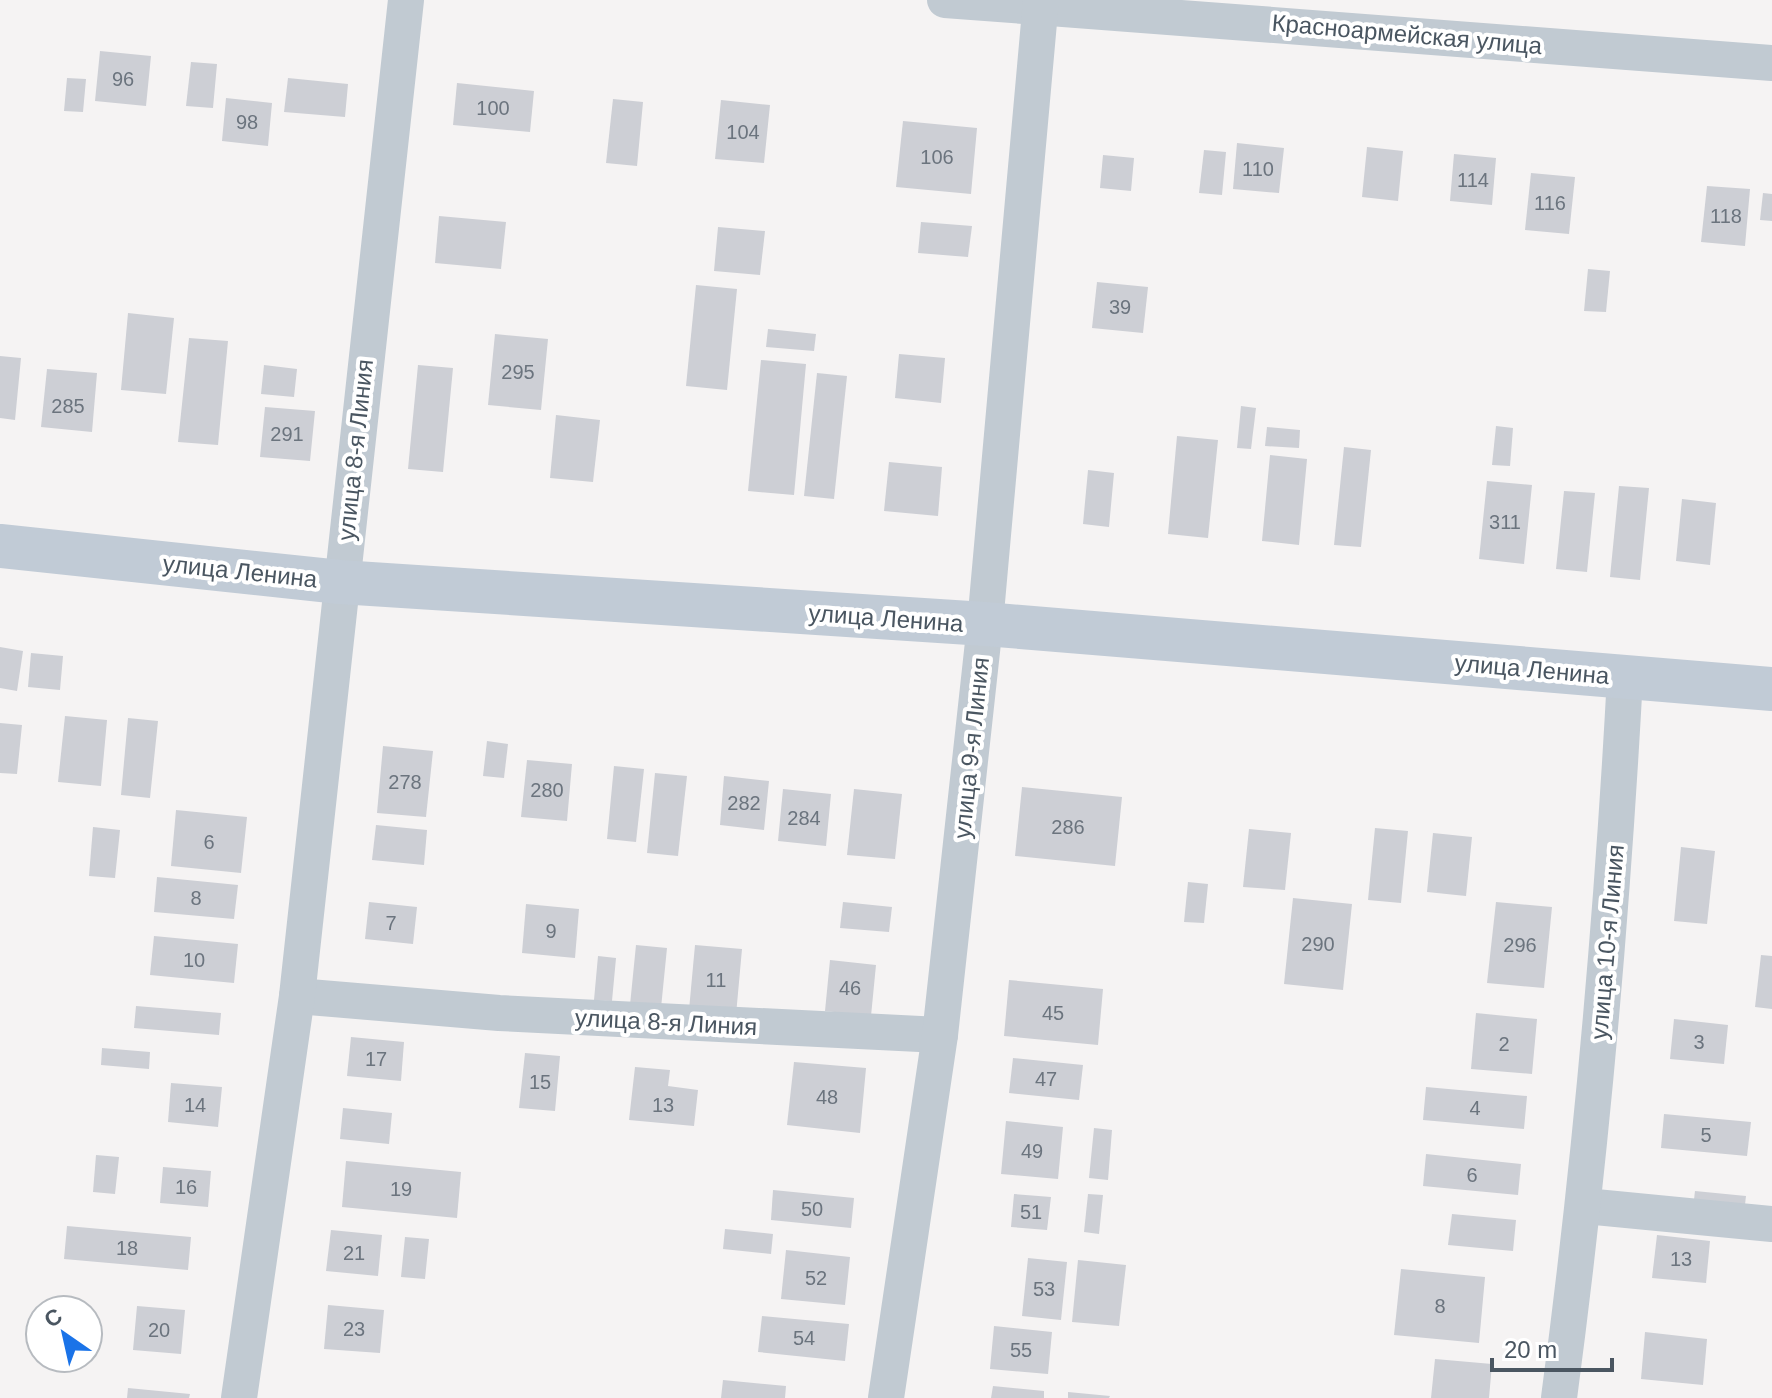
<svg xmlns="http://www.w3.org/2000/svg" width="1772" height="1398" viewBox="0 0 1772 1398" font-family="Arial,sans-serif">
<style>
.building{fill:#cdcfd5}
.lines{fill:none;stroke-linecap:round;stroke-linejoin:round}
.street{stroke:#c1cad2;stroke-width:36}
.secondary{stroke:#c1cbd6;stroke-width:44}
.labels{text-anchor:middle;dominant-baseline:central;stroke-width:8;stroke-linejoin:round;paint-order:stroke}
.number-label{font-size:20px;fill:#6b747e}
.street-label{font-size:24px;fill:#4a5661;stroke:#fff}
</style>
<rect width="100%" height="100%" fill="#f5f3f3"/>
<g class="building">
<path d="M100 51 151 56 146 106 95 101Z"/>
<path d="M191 62 217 64 213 108 186 106Z"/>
<path d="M67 78 86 79 83 112 64 111Z"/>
<path d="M288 78 348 84 345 117 284 112Z"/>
<path d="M457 83 534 91 530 132 453 125Z"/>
<path d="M226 98 272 103 268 146 222 141Z"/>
<path d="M613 99 643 102 637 166 606 163Z"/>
<path d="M721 100 770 105 764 163 715 159Z"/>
<path d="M903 121 977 128 971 194 896 187Z"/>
<path d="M1237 143 1284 148 1279 193 1233 189Z"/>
<path d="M1367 147 1403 151 1398 201 1362 197Z"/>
<path d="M1204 150 1226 152 1222 195 1199 193Z"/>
<path d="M1454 154 1496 158 1492 205 1450 201Z"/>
<path d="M1103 155 1134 158 1131 191 1100 188Z"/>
<path d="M1531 173 1575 177 1569 234 1525 230Z"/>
<path d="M1707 186 1750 189 1745 246 1701 242Z"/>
<path d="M1763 193 1772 194V221L1760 220Z"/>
<path d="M439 216 506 222 501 269 435 263Z"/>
<path d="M921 222 972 226 968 257 918 253Z"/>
<path d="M718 227 765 231 760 275 714 271Z"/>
<path d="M1588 269 1610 271 1606 312 1584 311Z"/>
<path d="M1097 282 1148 287 1143 333 1092 328Z"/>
<path d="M696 285 737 289 727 390 686 386Z"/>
<path d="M128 313 174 318 166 394 121 390Z"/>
<path d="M768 329 816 334 814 351 766 347Z"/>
<path d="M495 334 548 339 541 410 488 405Z"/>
<path d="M189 338 228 341 218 445 178 442Z"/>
<path d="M899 354 945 358 941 403 895 398Z"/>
<path d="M0 356 21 358 15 420 0 418Z"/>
<path d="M761 360 806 364 794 495 748 491Z"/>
<path d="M264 365 297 369 294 397 261 394Z"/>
<path d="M418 365 453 368 443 472 408 469Z"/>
<path d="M47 369 97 373 92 432 41 427Z"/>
<path d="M817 373 847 376 834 499 804 496Z"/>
<path d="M1241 406 1256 408 1251 449 1237 448Z"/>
<path d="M265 407 315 411 310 461 260 457Z"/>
<path d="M556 415 600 420 593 482 550 478Z"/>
<path d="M1496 426 1513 428 1510 466 1492 465Z"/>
<path d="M1267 427 1300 430 1299 448 1265 446Z"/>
<path d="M1177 436 1218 440 1208 538 1168 534Z"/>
<path d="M1344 447 1371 450 1361 547 1334 545Z"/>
<path d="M1270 455 1307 459 1299 545 1262 541Z"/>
<path d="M889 462 942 467 938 516 884 511Z"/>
<path d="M1088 470 1114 473 1109 527 1083 524Z"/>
<path d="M1487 481 1532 485 1524 564 1479 559Z"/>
<path d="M1619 486 1649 488 1640 580 1610 577Z"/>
<path d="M1564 491 1595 493 1587 572 1556 569Z"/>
<path d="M1682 499 1716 503 1710 565 1676 561Z"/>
<path d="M0 647 23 651 17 691 0 688Z"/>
<path d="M31 653 63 656 60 690 28 687Z"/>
<path d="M65 716 107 720 101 786 58 782Z"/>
<path d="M128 718 158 721 150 798 121 795Z"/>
<path d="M0 723 22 725 17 774 0 773Z"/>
<path d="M487 741 508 744 504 778 483 776Z"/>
<path d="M383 746 433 751 426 817 377 813Z"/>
<path d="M527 760 572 764 567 821 521 817Z"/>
<path d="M614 766 644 769 636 842 607 839Z"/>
<path d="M655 773 687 776 678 856 647 853Z"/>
<path d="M724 776 769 781 764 830 720 825Z"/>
<path d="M1022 787 1122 797 1115 866 1015 856Z"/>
<path d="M783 789 831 794 826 846 778 841Z"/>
<path d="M854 789 902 794 895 859 847 855Z"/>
<path d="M176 810 247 817 241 873 171 866Z"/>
<path d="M376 825 427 830 424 865 372 860Z"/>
<path d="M93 827 120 830 115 878 89 876Z"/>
<path d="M1375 828 1408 831 1401 903 1368 900Z"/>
<path d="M1249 829 1291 833 1285 890 1243 887Z"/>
<path d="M1433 833 1472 837 1466 896 1427 892Z"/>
<path d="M1681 847 1715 851 1707 924 1674 921Z"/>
<path d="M157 877 238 885 234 919 154 912Z"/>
<path d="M1188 882 1208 884 1204 923 1184 922Z"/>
<path d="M1293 898 1352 904 1343 990 1284 984Z"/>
<path d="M369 902 417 907 413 944 365 939Z"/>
<path d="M843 902 892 907 889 932 840 928Z"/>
<path d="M1496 902 1552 907 1544 988 1487 983Z"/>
<path d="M526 904 579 909 575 958 522 953Z"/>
<path d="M154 936 238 944 234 983 150 975Z"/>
<path d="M636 945 667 948 661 1008 630 1005Z"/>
<path d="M695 945 742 949 736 1015 689 1010Z"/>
<path d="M1761 955 1772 956V1009L1755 1007Z"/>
<path d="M598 956 616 958 612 1001 594 1000Z"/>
<path d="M830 960 876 965 871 1016 825 1011Z"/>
<path d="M1009 980 1103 989 1098 1045 1004 1036Z"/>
<path d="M136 1006 221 1013 219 1035 134 1028Z"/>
<path d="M1476 1013 1537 1019 1532 1074 1471 1069Z"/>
<path d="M1674 1019 1728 1025 1724 1064 1670 1059Z"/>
<path d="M351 1037 404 1042 401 1081 347 1076Z"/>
<path d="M102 1048 150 1052 149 1069 101 1065Z"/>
<path d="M525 1053 560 1056 555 1111 519 1108Z"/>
<path d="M1013 1058 1083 1065 1079 1100 1009 1093Z"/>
<path d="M794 1062 866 1068 860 1133 787 1125Z"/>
<path d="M635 1067 670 1070 668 1086 698 1090 694 1126 629 1120Z"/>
<path d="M171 1083 222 1087 218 1127 168 1122Z"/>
<path d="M1426 1087 1527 1096 1524 1129 1423 1120Z"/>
<path d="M343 1108 392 1113 389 1144 340 1139Z"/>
<path d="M1664 1114 1751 1122 1747 1156 1661 1148Z"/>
<path d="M1006 1121 1063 1127 1058 1179 1001 1174Z"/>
<path d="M1094 1128 1112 1130 1108 1180 1089 1178Z"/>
<path d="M1426 1154 1521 1164 1518 1195 1423 1186Z"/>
<path d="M96 1155 119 1157 115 1194 93 1192Z"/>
<path d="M346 1161 461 1172 457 1218 342 1207Z"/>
<path d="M163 1167 211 1171 208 1207 160 1203Z"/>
<path d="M773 1190 854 1198 851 1228 771 1220Z"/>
<path d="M1695 1191 1746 1196 1744 1213 1693 1208Z"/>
<path d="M1014 1194 1051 1197 1047 1230 1011 1227Z"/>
<path d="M1088 1194 1103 1195 1099 1234 1084 1232Z"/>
<path d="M1452 1214 1516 1220 1513 1251 1448 1245Z"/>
<path d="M67 1226 191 1237 188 1270 64 1259Z"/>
<path d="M725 1229 773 1234 771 1254 723 1249Z"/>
<path d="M331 1230 382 1235 378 1276 326 1271Z"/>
<path d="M1657 1235 1710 1241 1706 1283 1652 1278Z"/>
<path d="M405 1237 429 1239 425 1279 401 1277Z"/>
<path d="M786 1250 850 1257 845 1305 781 1299Z"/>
<path d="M1028 1258 1067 1262 1061 1320 1022 1316Z"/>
<path d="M1078 1260 1126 1265 1119 1326 1072 1322Z"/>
<path d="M1401 1269 1485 1277 1479 1343 1394 1335Z"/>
<path d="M328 1305 384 1310 380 1353 324 1349Z"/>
<path d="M137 1306 185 1310 181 1354 133 1350Z"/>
<path d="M762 1316 849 1324 845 1361 758 1352Z"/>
<path d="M994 1326 1052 1332 1048 1374 990 1369Z"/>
<path d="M1645 1332 1707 1339 1703 1385 1641 1379Z"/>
<path d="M1435 1359 1492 1364 1489 1398H1431Z"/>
<path d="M723 1380 786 1386 785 1398H721Z"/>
<path d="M993 1386 1044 1391V1398H991Z"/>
<path d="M128 1388 190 1394 189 1398H127Z"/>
<path d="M1068 1392 1110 1396 1109 1398H1068Z"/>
</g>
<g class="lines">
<g class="street">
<path d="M945 0 1772 63"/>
<path d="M297 996 499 1013 940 1035"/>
<path d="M1585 1206 1772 1224"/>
<path d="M239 1398 297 996 406 0"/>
<path d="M886 1398 940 1035 985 624 1041 0"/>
<path d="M1559 1398C1591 1158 1612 918 1625 677"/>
</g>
<path class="secondary" d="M0 546 340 582 985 624 1772 689"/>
</g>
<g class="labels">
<g class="number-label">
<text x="123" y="79">96</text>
<text x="493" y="108">100</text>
<text x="247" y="122">98</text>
<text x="743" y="132">104</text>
<text x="937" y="157">106</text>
<text x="1258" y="169">110</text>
<text x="1473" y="180">114</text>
<text x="1550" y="203">116</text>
<text x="1726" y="216">118</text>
<text x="1120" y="307">39</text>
<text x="518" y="372">295</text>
<text x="68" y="406">285</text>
<text x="287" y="434">291</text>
<text x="1505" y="522">311</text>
<text x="405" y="782">278</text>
<text x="547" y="790">280</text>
<text x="744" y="803">282</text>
<text x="804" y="818">284</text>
<text x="1068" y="827">286</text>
<text x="209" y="842">6</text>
<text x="196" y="898">8</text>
<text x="391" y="923">7</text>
<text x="551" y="931">9</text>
<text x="1318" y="944">290</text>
<text x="1520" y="945">296</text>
<text x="194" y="960">10</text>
<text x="716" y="980">11</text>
<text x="850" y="988">46</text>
<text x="1053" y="1013">45</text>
<text x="1699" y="1042">3</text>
<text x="1504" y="1044">2</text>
<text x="376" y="1059">17</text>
<text x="1046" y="1079">47</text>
<text x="540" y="1082">15</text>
<text x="827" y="1097">48</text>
<text x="195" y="1105">14</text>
<text x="663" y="1105">13</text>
<text x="1475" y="1108">4</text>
<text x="1706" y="1135">5</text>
<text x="1032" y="1151">49</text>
<text x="1472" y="1175">6</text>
<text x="186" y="1187">16</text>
<text x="401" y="1189">19</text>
<text x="812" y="1209">50</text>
<text x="1031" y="1212">51</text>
<text x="127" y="1248">18</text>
<text x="354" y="1253">21</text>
<text x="1681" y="1259">13</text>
<text x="816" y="1278">52</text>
<text x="1044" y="1289">53</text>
<text x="1440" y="1306">8</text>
<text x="354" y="1329">23</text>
<text x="159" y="1330">20</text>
<text x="804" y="1338">54</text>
<text x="1021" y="1350">55</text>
</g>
<g class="street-label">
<text transform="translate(1407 34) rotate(5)">Красноармейская улица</text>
<text transform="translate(355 450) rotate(-84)">улица 8-я Линия</text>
<text transform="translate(240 571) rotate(6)">улица Ленина</text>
<text transform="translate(886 618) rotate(4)">улица Ленина</text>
<text transform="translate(1532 669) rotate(5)">улица Ленина</text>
<text transform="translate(971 748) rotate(-84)">улица 9-я Линия</text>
<text transform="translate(1607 942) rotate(-85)">улица 10-я Линия</text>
<text transform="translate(666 1022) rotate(3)">улица 8-я Линия</text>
</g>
</g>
<g transform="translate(64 1334) rotate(326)"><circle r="38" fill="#ffffff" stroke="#b7bbc0" stroke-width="2"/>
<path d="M0-6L14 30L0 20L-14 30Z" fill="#1a73e8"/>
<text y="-12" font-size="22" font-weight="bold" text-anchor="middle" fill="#4a5661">С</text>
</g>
<path d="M1492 1358v12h120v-12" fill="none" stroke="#4a5661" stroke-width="4"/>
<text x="1504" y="1358" font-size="24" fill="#4a5661" stroke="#ffffff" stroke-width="6" paint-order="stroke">20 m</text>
</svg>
